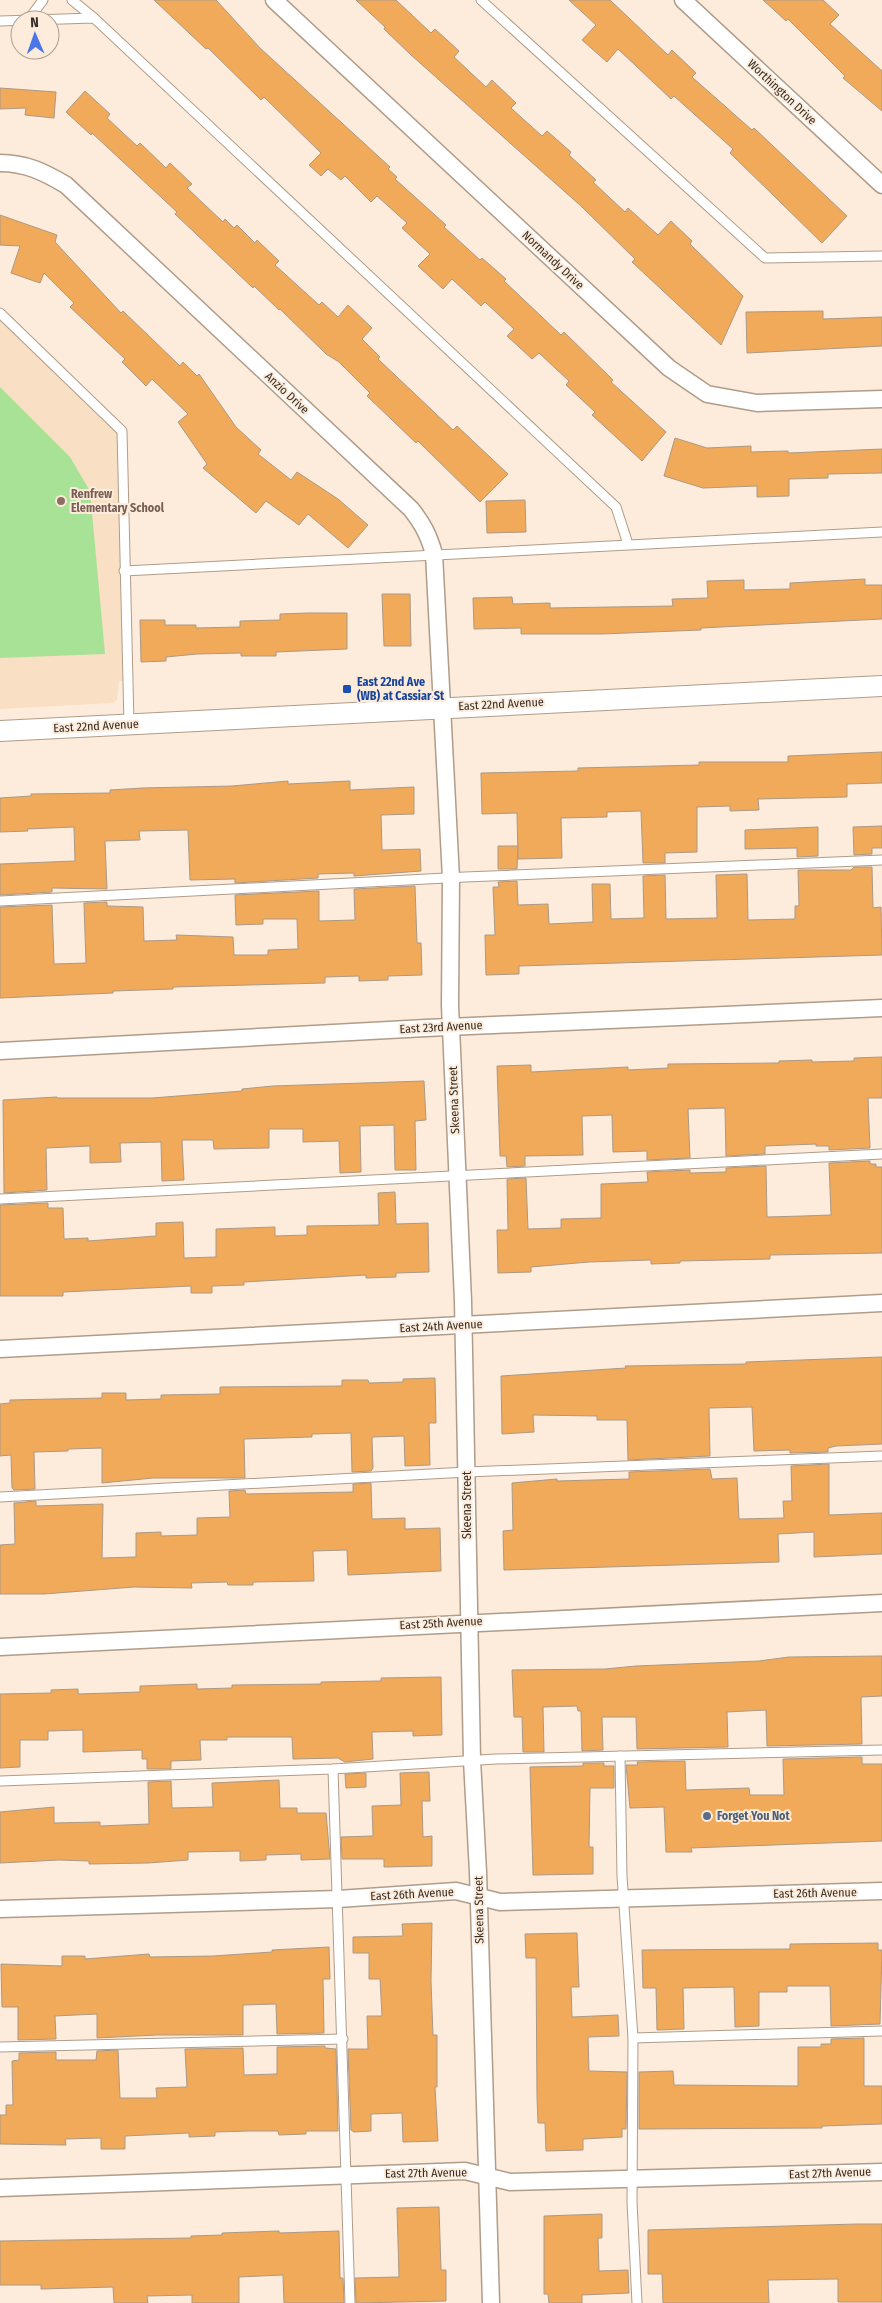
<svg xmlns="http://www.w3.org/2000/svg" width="882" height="2303" viewBox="0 0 882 2303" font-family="'Fira Sans Condensed',sans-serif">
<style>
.built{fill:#f9dfc4}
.green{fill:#a8e296}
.building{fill:#f1a95a;stroke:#ac9985}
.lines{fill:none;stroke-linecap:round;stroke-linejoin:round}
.service-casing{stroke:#b09c89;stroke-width:11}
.minor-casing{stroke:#b09c89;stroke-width:19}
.tertiary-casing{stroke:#b09c89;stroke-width:22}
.service{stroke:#fff;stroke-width:9}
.minor{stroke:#fff;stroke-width:16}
.tertiary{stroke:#fff;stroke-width:20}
.education-dot{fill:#8d6e63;stroke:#fdecdb;stroke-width:2}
.transit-dot{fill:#1a4fb4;stroke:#fdecdb;stroke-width:2}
.service-dot{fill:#5c6f8a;stroke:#fdecdb;stroke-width:2}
.labels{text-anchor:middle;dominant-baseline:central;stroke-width:4;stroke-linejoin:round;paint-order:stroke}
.street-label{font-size:12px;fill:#352d25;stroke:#fdecdb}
.education-label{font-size:12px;font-weight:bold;fill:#785e54;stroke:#fdecdb;text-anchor:start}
.transit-label{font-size:12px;font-weight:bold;fill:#164399;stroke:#fdecdb;text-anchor:start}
.service-label{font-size:12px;font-weight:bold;fill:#4e5e75;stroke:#fdecdb;text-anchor:start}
</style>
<rect width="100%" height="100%" fill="#fdecdb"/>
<path class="built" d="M0 313 122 431 127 681H119L117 700 113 703 0 709Z"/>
<path class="green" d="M0 387 70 457 90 491 105 654 0 658Z"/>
<g class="building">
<path d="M154 0H216L260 48 390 167 388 169 397 177 395 179 446 225 444 227 480 260 482 258 506 279 504 281 561 335 564 332 613 380 611 382 666 432 642 461 592 415 595 412 566 385 569 381 539 353 532 359 507 336 514 329 485 302 481 306 452 279 443 289 418 266 430 254 402 228 407 223 377 196 371 202 345 176 341 180 328 169 321 176 309 165 321 153 264 97 261 100 208 48 206 49Z"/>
<path d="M356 0H396L431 33 435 29 459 51 454 57 486 87 492 80 516 103 511 108 542 136 547 131 571 152 569 155 596 180 593 182 625 212 628 208 658 235 671 221 692 241 690 244 743 296 721 345 632 262 635 259 582 207 411 55 384 29 385 27Z"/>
<path d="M569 0H610L668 55 672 50 696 73 692 77 752 130 754 128 847 216 822 243 730 153 733 149 674 96 671 99 618 49 607 62 582 40 596 25Z"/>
<path d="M763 0H823L839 15 830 24 882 71V111L843 78 845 76 788 19 786 21Z"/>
<path d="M0 88 56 92 54 118 25 115 26 108 0 109Z"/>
<path d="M85 91 110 114 107 118 137 146 140 143 166 168 170 163 192 184 187 188 223 222 225 219 234 228 237 225 255 243 257 240 279 261 275 265 319 305 322 302 338 317 348 305 372 328 362 339 380 357 378 359 453 430 457 426 508 474 480 502 418 441 416 443 367 396 370 393 339 362 326 354 280 309 279 310 254 286 253 288 175 214 177 212 92 133 91 135 66 112Z"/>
<path d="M0 215 57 235 55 242 121 313 123 311 180 366 183 362 197 376 199 374 236 427 261 450 258 454 291 480 297 472 338 499 368 525 348 548 308 514 299 525 266 501 256 513 203 468 207 464 178 422 188 414 152 379 146 386 122 362 125 359 70 307 74 303 44 273 40 283 11 273 20 246 0 245Z"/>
<path d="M823 311V319L882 317V346L747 353 746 312Z"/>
<path d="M675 438 707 448 751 446V452L788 451V453L882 449V473L828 474V478L789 479V496L757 497V486L703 488 664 476Z"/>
<path d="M525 500 526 532 487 533 486 501Z"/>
<path d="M865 579V585H882V619L701 628V630L602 634H521V628L474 629 473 598 512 597 513 604 550 603V608L673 606 672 599 708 598 707 581 744 580V590L790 589V583Z"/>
<path d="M382 594H410L411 646H384Z"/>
<path d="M308 613H347V649L276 652V656H241V653L197 654 166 657V661L141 662 140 620H165V625H196V628L240 627V621L280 620V614Z"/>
<path d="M882 752V783L847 784V797L758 799 759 810 730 811V806L697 807V852L665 853V863H643L641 811 607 812V817L561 818 562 858 518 859 517 813 482 814 481 773 578 771V768L699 765V762H788V756Z"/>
<path d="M288 781V784L350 781V790L414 787V814L381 815 382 850 420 849 421 871 354 876V873L318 874V878L235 883V879L190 880 188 830 139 831 140 840 105 841 107 889 52 888V892L0 895V864L75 861 74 827 27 829 28 831 0 832V798L31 796V794L110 793V790L142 788 232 786Z"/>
<path d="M882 826V848H872V854L854 855 853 827Z"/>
<path d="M818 827V856L797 857V848L745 849V830Z"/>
<path d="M498 846H518L517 869H498Z"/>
<path d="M854 867H872L873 908 881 907 882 955 519 966V974L486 975 485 935H495L493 887H499L498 882 517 881 518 905 548 904 549 924 593 922 592 884H610L611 919 644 918 643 876 665 875 666 919 717 918 716 875 747 874 748 920 795 919V906H799L798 870H851Z"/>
<path d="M415 886 417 943H421L422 975 388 976V980L359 981V976L325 977V983L173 987V989L113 991V993L0 998V907L52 905 54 964 86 963 84 903 107 902V906L143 907 144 941 177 940 176 935 233 937 234 955H268V950L298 949 297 919H263V924L236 925 235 895 319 891V921L355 920 354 889Z"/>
<path d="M882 1057V1098H868L870 1148 829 1150V1146H816V1144L765 1146V1154L726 1156 725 1108 688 1109 690 1158 647 1160V1151L613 1152 612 1115 582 1116 583 1155 525 1156V1166L507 1167 506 1156H500L497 1066 531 1065V1072L628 1067V1070L668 1068V1064L779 1063V1061L812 1060V1062L854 1061V1058Z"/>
<path d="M424 1081 426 1120 415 1121 416 1170H395L394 1125 360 1126 361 1172 340 1173 339 1141 303 1142V1129H269V1148L214 1149 213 1140H182L184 1180 162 1181 161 1142 120 1143 121 1162 90 1163V1146L46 1148 47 1190 4 1193 3 1100 57 1097V1098H152L242 1091V1089L273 1086Z"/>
<path d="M870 1161V1164H876V1167H882V1253L770 1255V1259L680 1261V1263L651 1264V1260L589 1262 531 1267V1272L498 1273 497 1230H508L507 1179 526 1178 528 1229 561 1228V1219L601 1218V1184L648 1182 647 1172 690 1170V1173L726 1172V1168L766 1166 767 1217 803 1216 831 1215 829 1163Z"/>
<path d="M395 1192 396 1224 428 1223 429 1272 396 1273V1277L366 1278V1275L244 1282V1285L212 1286V1293H191V1286L63 1292V1296H0V1205L48 1203V1208H63L64 1239 88 1238V1241L156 1236V1223L183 1222 184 1258 216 1257V1229L275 1227V1236L307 1235V1226L379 1225 378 1193Z"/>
<path d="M882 1357V1444L836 1446 828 1448V1452L790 1453V1450L754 1451 752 1407 709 1408 710 1456 628 1460 627 1420H597V1416L533 1415 534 1432 502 1434 501 1376 626 1368 625 1366 746 1364V1362Z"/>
<path d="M435 1378 436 1423H429L430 1465 405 1466 404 1436 372 1437 373 1468 371 1471 352 1472 351 1433 312 1434V1437L244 1439 245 1478H153L102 1483V1448L68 1449V1451L34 1452 35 1489 14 1490 12 1488 11 1455 0 1456V1404L10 1403V1400L102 1398V1393H126V1400L161 1399V1395L220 1394V1387L342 1386V1380H368L369 1383 403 1382V1379Z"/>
<path d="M829 1464V1515L882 1513V1554L814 1557V1532L778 1534 779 1562 504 1570 503 1531 513 1530 512 1483 557 1479V1481L629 1479V1472L710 1469 712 1479 737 1478 739 1519 784 1518 783 1501H792L791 1466Z"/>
<path d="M371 1483 372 1519 405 1518V1529L440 1528 441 1571 348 1575 347 1550 313 1551 314 1581 253 1582V1585H228L227 1582 191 1583 192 1588 134 1587 44 1594H0V1545L15 1544 14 1503 36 1501V1506L103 1504 102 1558 136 1557V1533L161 1532V1536L197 1535V1518L230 1517 229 1491 245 1490 246 1494 353 1492V1484Z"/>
<path d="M882 1656V1696L861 1697 862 1744 767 1746 766 1710 727 1712 728 1747 637 1749 636 1717H602L603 1750 582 1751 581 1711H578L577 1706 543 1707 544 1752H523L522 1717H514L512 1670 605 1669 636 1666 759 1661 789 1657Z"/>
<path d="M441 1677 442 1735 413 1736V1731L372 1732 373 1759 345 1762 338 1758 293 1759 292 1737H227V1740H200L201 1760 171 1761V1769H147V1759H142V1750L83 1752V1730L48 1731V1740H20V1767L0 1768V1694L51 1693V1690L78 1689V1694L110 1693 140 1692V1686L197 1684V1689L232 1688V1685L321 1684V1682L381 1681V1678Z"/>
<path d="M862 1757V1764H882V1841L691 1848 692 1852H666L664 1807 630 1808 626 1765H638L637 1762 685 1761 686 1790 749 1788 750 1795H784L783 1759Z"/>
<path d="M583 1763H604V1766H614V1788H590L589 1847H593V1874L533 1875 530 1767 583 1766Z"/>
<path d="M429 1772 430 1801H422L423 1837 432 1836V1866L384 1867V1859H342L341 1837 373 1836 372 1806 401 1805 400 1773Z"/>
<path d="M366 1773V1787L346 1788 345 1774Z"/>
<path d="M279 1780 280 1808H297V1813H326L330 1859 301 1860V1854L266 1855V1860L240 1861V1851L188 1852V1860L148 1863 89 1864V1861L59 1860 0 1863V1812L54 1807V1823L100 1822V1826L149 1824 148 1782 171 1781 172 1808 213 1807 212 1783Z"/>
<path d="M432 1923 431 1981 433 2035H437V2087H435L438 2141 403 2142 402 2113 371 2114V2131L354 2132 351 2130 348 2049H368L367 2016H382L380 1979H369V1953H353V1937L403 1936 402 1924Z"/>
<path d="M577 1933 579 1987H571L572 2017 618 2015 619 2036 588 2037 589 2071 627 2072 626 2129H622V2137L583 2139V2150L546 2151 545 2123H538L537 2097 536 1958H526L525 1934Z"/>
<path d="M878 1943V1950H882L880 2024 831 2026 830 1986H787V1992H759V2026L735 2027 734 1987 683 1988 684 2029 657 2030 656 1988H643L642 1950 790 1949V1944Z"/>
<path d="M329 1947 330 1979H323L324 2033 277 2034 276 2004 243 2005V2035H156L97 2038V2014L55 2016 56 2039 18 2040V2007H2L1 1964 62 1966V1956H85V1959L149 1954 150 1957 213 1956 272 1952V1950Z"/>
<path d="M864 2038V2086H882V2124L822 2126V2128L639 2129V2072L673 2071 674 2085 798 2086V2047H821V2044H831V2039Z"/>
<path d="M325 2046V2048L336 2049 338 2131H306V2134L279 2135 278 2131H249L215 2132V2136L189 2137V2133L125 2136V2149H101V2138L65 2139 66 2145 0 2144V2115H6V2105H13L12 2061 19 2060V2053L56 2052V2060H96L97 2051 118 2050 120 2098H157L156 2088 187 2087 185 2049 243 2048 244 2075 277 2074V2047Z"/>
<path d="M439 2207 441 2270H446V2301L356 2303 355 2278 399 2277 397 2208Z"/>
<path d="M602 2214V2238H598L599 2271 628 2270 629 2293 582 2295V2303H549L548 2294H544V2216Z"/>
<path d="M857 2224H882V2302H838V2279L768 2280 769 2303H663L662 2274H648V2230Z"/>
<path d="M279 2231V2233L339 2231 340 2278H343L344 2303H284L283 2275 239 2277V2303H192V2295L147 2296 148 2303H114L113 2287 41 2289V2285H0V2241L191 2238V2236L222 2235V2233Z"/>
</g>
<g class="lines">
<defs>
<g id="service">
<path d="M72 0 94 18"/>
<path d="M481 0 765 258 882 256"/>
<path d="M29 19 43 0"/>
<path d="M0 21 94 18 616 507 628 544"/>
<path d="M0 313 122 431 129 724"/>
<path d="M124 571 882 532"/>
<path d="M0 901 465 877 882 860"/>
<path d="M0 1199 882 1154"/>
<path d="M0 1497 467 1472 882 1456"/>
<path d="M620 1756 622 1876 633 2038 632 2202 637 2303"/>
<path d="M333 1769 350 2303"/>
<path d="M0 1781 333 1769 496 1759 882 1750"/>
<path d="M633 2038 882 2031"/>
<path d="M0 2047 343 2039"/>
</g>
<g id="minor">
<path d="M274 0 669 368 707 394 757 403 882 399"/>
<path d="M683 0 882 185"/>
<path d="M0 163C26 163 44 172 66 185L411 509C423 524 429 536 434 554L451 878 450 1005 463 1301 472 1760 478 1872 491 2303"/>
<path d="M0 1051 426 1028 882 1008"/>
<path d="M0 1349 882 1303"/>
<path d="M0 1647 882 1603"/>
<path d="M0 1909 338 1899 456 1891 500 1902 882 1891"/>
<path d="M0 2188 465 2171 510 2182 882 2172"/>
</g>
<path id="tertiary" d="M0 731 882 686"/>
</defs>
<use href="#service" class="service-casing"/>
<use href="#minor" class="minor-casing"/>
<use href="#tertiary" class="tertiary-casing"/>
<use href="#service" class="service"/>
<use href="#minor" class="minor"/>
<use href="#tertiary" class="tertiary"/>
</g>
<circle class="education-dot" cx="61" cy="501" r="5"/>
<rect class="transit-dot" x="342" y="684" width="10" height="10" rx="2.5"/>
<circle class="service-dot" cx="707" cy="1816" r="5"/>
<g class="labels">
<g class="street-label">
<text transform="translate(782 92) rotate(43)">Worthington Drive</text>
<text transform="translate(553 260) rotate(43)">Normandy Drive</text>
<text transform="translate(287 393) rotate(43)">Anzio Drive</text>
<text transform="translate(501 704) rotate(-3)">East 22nd Avenue</text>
<text transform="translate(96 726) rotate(-3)">East 22nd Avenue</text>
<text transform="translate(441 1027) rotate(-3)">East 23rd Avenue</text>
<text transform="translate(454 1100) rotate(-92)">Skeena Street</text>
<text transform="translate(441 1326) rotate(-3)">East 24th Avenue</text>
<text transform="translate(467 1505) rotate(-90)">Skeena Street</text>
<text transform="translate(441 1623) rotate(-3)">East 25th Avenue</text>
<text transform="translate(815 1893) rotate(-1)">East 26th Avenue</text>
<text transform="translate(412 1894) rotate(-3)">East 26th Avenue</text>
<text transform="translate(479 1910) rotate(-91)">Skeena Street</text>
<text transform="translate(426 2173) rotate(-1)">East 27th Avenue</text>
<text transform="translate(830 2173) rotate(-2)">East 27th Avenue</text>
</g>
<g class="education-label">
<text x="71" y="494">Renfrew<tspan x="71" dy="14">Elementary School</tspan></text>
</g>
<g class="transit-label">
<text x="357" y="682">East 22nd Ave<tspan x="357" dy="14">(WB) at Cassiar St</tspan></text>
</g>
<g class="service-label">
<text x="717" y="1816">Forget You Not</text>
</g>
</g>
<g transform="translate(35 35) rotate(358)"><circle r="24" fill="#fdecdb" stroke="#ada092"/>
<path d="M0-4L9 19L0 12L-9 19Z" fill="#4a76e8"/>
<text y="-8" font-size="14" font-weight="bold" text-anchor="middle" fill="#352d25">N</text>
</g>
</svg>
